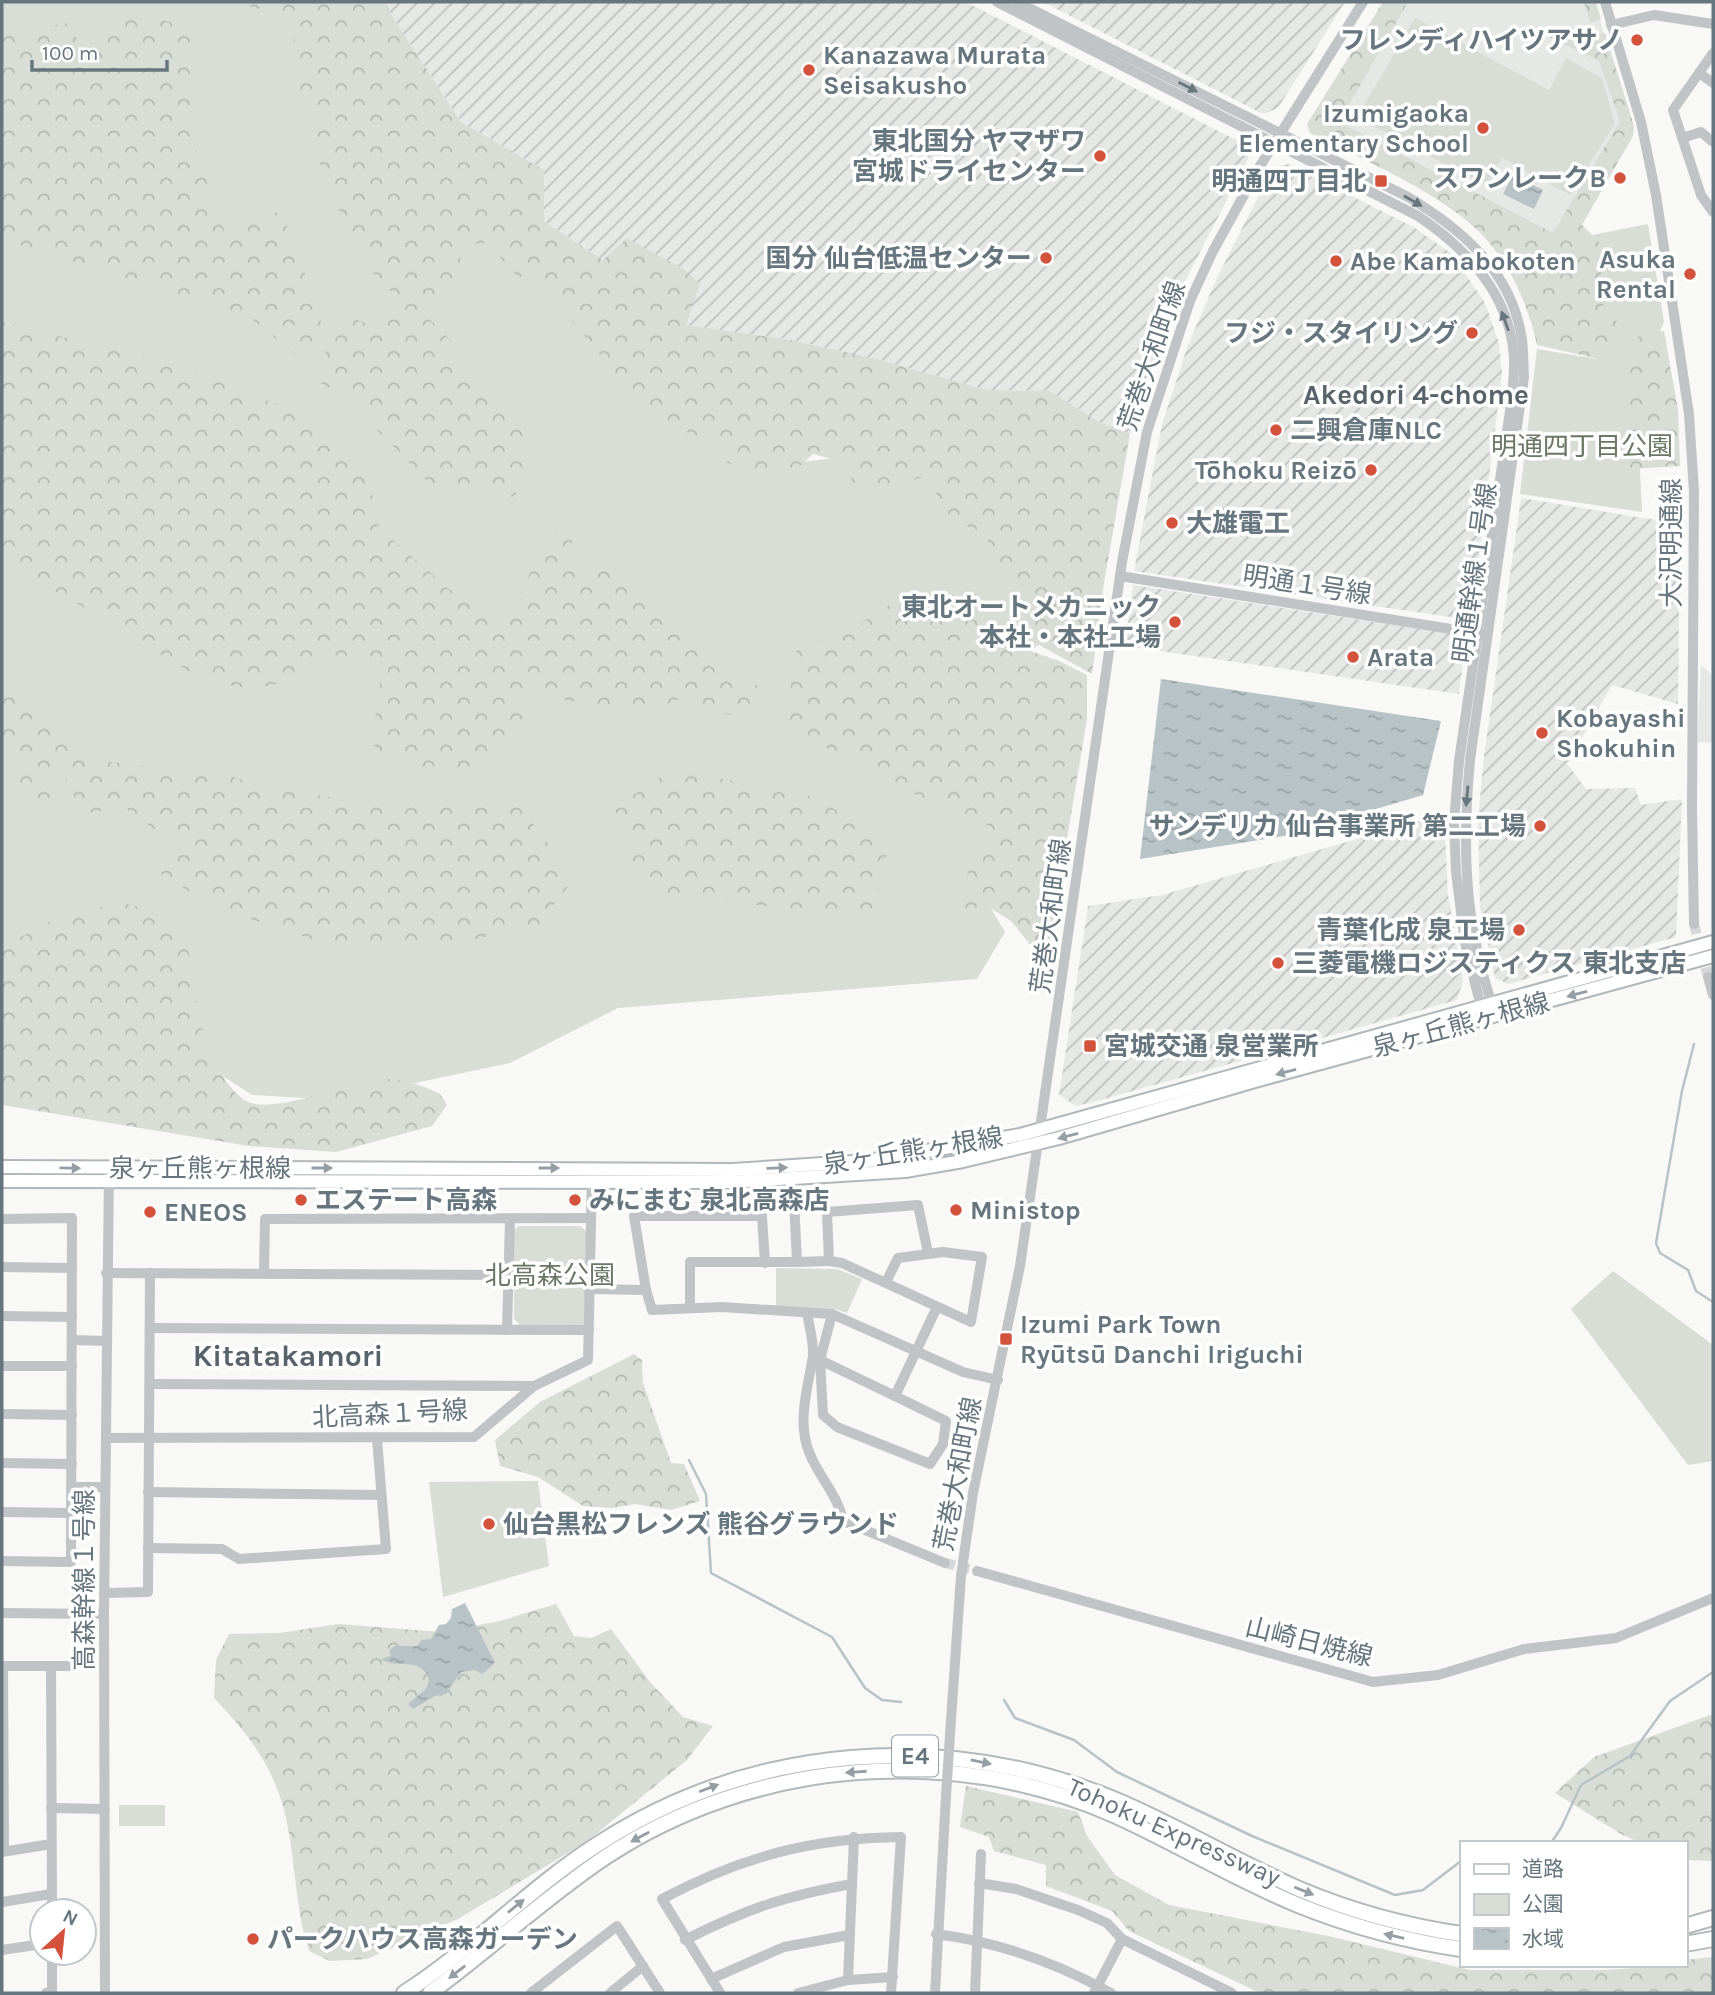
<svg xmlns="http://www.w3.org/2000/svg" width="1715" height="1995" viewBox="0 0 1715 1995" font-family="Karla,'Noto Sans JP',sans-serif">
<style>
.built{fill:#e6e8e6}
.industrial{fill:url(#industrial-furrows)}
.green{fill:#d8ddd5}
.forest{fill:url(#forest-crowns)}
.water{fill:url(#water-ripples)}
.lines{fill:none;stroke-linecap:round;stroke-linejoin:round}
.stream{stroke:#b7c3c6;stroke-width:2.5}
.minor-tunnel{stroke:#d4d8d8;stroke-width:10;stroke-dasharray:10 5;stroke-linecap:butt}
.major-casing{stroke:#b1b7ba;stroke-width:16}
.highway-casing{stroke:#b3b8ba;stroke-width:18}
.minor{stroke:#c0c4c7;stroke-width:10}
.major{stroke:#fff;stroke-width:12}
.highway{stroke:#fff;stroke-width:14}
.minor-bridge{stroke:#c0c4c7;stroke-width:10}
.oneway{fill:#66767e}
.oneway2{fill:#949fa5}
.poi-dot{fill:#d3523b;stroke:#fff;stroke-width:2.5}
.labels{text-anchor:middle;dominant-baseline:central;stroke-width:7;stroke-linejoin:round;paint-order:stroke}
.shield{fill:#fff;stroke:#949fa5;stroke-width:2}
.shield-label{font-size:24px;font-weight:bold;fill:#66767e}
.poi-label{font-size:26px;font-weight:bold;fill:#66767e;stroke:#fff;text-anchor:start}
.street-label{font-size:26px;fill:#66767e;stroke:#fff}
.park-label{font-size:26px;fill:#697764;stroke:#fff}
.neighbourhood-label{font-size:28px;font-weight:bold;fill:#57636a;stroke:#fff}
.quarter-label{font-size:30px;font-weight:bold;fill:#57636a;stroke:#fff}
</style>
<defs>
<pattern id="industrial-furrows" width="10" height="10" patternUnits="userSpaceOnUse" patternTransform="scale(1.75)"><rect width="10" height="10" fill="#e6e8e6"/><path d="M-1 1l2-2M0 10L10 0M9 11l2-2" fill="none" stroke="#bec1c0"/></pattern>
<pattern id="forest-crowns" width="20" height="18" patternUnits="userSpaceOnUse" patternTransform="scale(1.75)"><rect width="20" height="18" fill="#d8ddd5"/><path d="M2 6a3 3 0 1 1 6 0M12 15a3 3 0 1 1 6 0" fill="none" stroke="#b3b8b2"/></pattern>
<pattern id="water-ripples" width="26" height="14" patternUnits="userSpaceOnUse" patternTransform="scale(1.75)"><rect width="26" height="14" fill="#b7c3c6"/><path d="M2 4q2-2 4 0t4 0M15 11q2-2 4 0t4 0" fill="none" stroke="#99a3a6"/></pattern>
</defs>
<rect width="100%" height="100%" fill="#f8f8f6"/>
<g class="built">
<path d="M1402 2H1595L1631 132 1564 251 1330 125Z"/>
<path d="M1701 665 1713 676V743L1697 742Z"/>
</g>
<g class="industrial">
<path d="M387 2H966L1240 142 1249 157 1179 293 1130 434 1099 422 1050 391 987 390 877 359 786 339 685 325 603 260 544 221V170L461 122 389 11Z"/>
<path d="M1043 2H1345L1278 108 1263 114Z"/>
<path d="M1288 164 1415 228 1452 254 1485 303 1499 343 1502 374 1471 620 1134 571 1162 424 1188 345 1217 278 1273 167Z"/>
<path d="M1521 498 1680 524 1678 704 1612 685 1567 764 1586 789 1635 788 1641 805 1682 799 1676 937 1508 984 1495 978 1480 907 1478 820 1484 756Z"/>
<path d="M1133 585 1466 636 1459 694 1125 646Z"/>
<path d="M1444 814 1448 894 1463 981 1457 1000 1097 1101 1076 1106 1059 1095 1088 906 1162 895Z"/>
</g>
<g class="green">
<path d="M2 2H274L487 231 787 464 856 455 929 468 989 524 1046 639 1015 663 980 890 1005 932 977 979 618 1008 510 1063 335 1100 252 1095 159 1035 2 964Z"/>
<path d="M1415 18 1549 90 1566 58 1602 78 1615 123 1570 195 1502 158 1489 181 1478 182 1357 117Z"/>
<path d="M1648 224 1664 322 1636 385 1642 512 1520 494 1537 349 1597 359 1587 236Z"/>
<path d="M518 1226H580L586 1231V1322L581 1327H522L514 1319V1231Z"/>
<path d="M776 1268 837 1269 862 1279 847 1313 835 1309 776 1306Z"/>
<path d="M1613 1271 1713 1345V1461L1688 1465 1571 1309Z"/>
<path d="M538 1481 549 1566 443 1597 429 1482Z"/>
<rect x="119" y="1805" width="46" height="21"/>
</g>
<g class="forest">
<path d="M233 2H387L389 11 461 122 544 170V221L603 260 627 238 685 270 700 284 686 325 786 339 877 359 987 390 1050 391 1099 422 1130 434 1104 583 1092 674 1012 630 1025 614 983 532 953 521 926 477 857 492 844 462 813 454 789 476 727 463 721 439 692 435 642 406 531 271 518 278 487 242 462 247 457 281 428 318 455 344 454 366 523 427C525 449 528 478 514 497L430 484 371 424 357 403 317 381 338 313 365 323 398 299 373 273 348 232 312 144 314 109 297 91 293 25 263 10Z"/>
<path d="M1383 2H1408L1339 122 1553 233 1620 121 1599 61 1535 30V26L1572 39 1605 33 1634 126 1633 136 1582 225 1599 242 1604 311 1623 326 1608 361 1537 345C1529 308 1512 268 1486 239 1447 195 1363 160 1310 133L1307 124Z"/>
<path d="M1584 2H1596L1601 19 1590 23Z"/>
<path d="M137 11 193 30V143L226 236 281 210 322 318 307 365 251 318 2 239V40L11 32 68 23 86 56Z"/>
<path d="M2 322 176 365 279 405 365 461 379 528 449 589 508 624 550 527 572 539 577 594 604 563 684 626 703 657 761 687 758 702 733 716 678 699 645 716 527 692 520 743 491 745 477 772 414 769 402 755 383 757 372 743 382 666 339 654C315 666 287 685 260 687 202 692 161 652 115 625 77 603 39 583 2 562Z"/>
<path d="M1641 331H1664L1678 410 1680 466 1628 469 1625 366Z"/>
<path d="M909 599 983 623 1010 644 1059 661 1087 675V719L1046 964 1011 921 987 906 953 911 987 824 895 786 866 759 813 744 786 718 797 646 850 633 881 608Z"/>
<path d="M3 682 101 761 230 776 271 789 380 804 462 808 516 802 575 878 555 903 543 926 449 944 318 941 216 908 161 874 174 843 125 808 82 813 64 775 43 765 52 803H31L20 789 15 760 2 737Z"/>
<path d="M672 769 810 796 845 815 888 849 874 909 787 908 660 896 621 869 629 841 614 808Z"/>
<path d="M113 903C141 903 177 918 187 947 191 958 191 972 193 984 200 1026 209 1071 243 1099 268 1119 350 1080 384 1079 401 1078 425 1086 440 1094L447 1105 432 1126 336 1152 249 1146 2 1105V947L51 921Z"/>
<path d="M634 1354 642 1360 643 1383 671 1463 684 1464 700 1501 671 1510 635 1504 612 1508 583 1506 538 1477 500 1466 495 1440 540 1402Z"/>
<path d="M556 1604 574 1636 591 1638 611 1629 650 1682 683 1717 713 1726 687 1760 586 1842 458 1919 367 1959 330 1961 309 1951C292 1899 297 1842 278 1791 264 1754 241 1726 214 1698L216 1660 229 1634 280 1633 338 1624 441 1632 500 1621Z"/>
<path d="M1713 1714V1861L1685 1860V1843H1641L1621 1834 1555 1793 1594 1757Z"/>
<path d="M966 1786 1078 1812 1087 1836 1115 1875 1169 1905 1328 1936 1470 1970H1603L1685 1965V1960L1713 1957V1993H1260L1129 1931 1112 1911 1046 1886V1865L994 1851 989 1837 960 1827Z"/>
</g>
<g class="water">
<path d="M1513 175 1543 190 1534 209 1503 194Z"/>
<path d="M1161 679 1441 721 1423 795 1284 836 1140 859Z"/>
<path d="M465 1603 495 1663 482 1674 475 1670 461 1672 446 1694 435 1696 413 1709 408 1704 426 1689 429 1680C421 1655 398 1670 381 1659L391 1656 389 1651 395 1646H417L422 1640 431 1639 439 1625 446 1624 451 1618 452 1609Z"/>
</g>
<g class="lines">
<g class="stream">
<path d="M1694 1044 1682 1091 1656 1243 1660 1253 1688 1270 1696 1291 1713 1302"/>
<path d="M689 1460 706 1494 711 1573 832 1637 865 1688 882 1700 901 1702"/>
<path d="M1004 1700 1015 1718 1074 1740 1117 1772 1252 1836 1395 1895 1423 1890 1461 1861"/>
<path d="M1551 1843 1561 1828 1581 1785 1630 1756 1670 1701 1713 1672"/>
</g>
<g class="minor-tunnel">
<path d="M1694 924 1708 977"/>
<path d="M945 1563 977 1571"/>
</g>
<defs>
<g id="major">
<path d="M2 1167 733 1170 868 1161 1020 1135 1713 942"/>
<path d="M2 1181 730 1182 905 1171 963 1161 1059 1138 1255 1081 1713 956"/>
</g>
<g id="highway">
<path d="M1685 1926 1713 1918"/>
<path d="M1685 1944 1713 1939"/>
<path d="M404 1993C473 1949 529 1888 598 1844 753 1744 945 1729 1116 1800 1178 1826 1237 1862 1299 1889 1351 1911 1406 1926 1461 1934"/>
<path d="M430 1993C489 1950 543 1899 604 1858 753 1759 951 1743 1114 1815 1176 1843 1235 1879 1298 1905 1350 1926 1405 1941 1461 1949"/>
</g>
</defs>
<use href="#major" class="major-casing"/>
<use href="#highway" class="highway-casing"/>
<g class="minor">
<path d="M997 2 1418 216C1467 249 1510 295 1514 357 1515 375 1512 393 1510 411L1459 761 1454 823 1456 872 1465 943 1482 1011"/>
<path d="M1017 2 1408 197C1460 228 1510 270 1521 334 1524 347 1523 363 1524 377L1470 760C1462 848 1464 923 1493 1007"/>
<path d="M1605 2 1641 122 1656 195 1689 414 1694 492 1692 809 1694 924"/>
<path d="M1611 25 1654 15 1713 24"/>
<path d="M1713 53 1673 110 1701 195 1713 212"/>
<path d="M1699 73 1713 83"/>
<path d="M1682 138 1701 132 1713 142"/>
<path d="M1120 576 1482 634"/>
<path d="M1708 977 1713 995"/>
<path d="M2 1219 72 1218 71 1562 2 1561"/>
<path d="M797 1262 829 1261"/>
<path d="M2 1267 72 1268"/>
<path d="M106 1273 508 1275"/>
<path d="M264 1273 265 1219 591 1218"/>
<path d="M886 1282 898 1258 943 1252 982 1257 971 1322 842 1263 829 1261 827 1212 918 1205 928 1253"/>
<path d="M590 1289 646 1290 652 1310 722 1307 832 1314 820 1360 823 1415 837 1427 930 1464 943 1444 946 1421 895 1396 937 1307"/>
<path d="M646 1290 634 1216H762L765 1263"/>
<path d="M690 1307V1262H797L793 1180"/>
<path d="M807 1312C809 1326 814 1342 813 1356 809 1382 800 1411 805 1438 811 1470 837 1490 843 1521L945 1563"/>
<path d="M832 1314 963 1372 998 1380"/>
<path d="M2 1316 72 1317"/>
<path d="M151 1328 589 1330"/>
<path d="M507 1330 510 1219"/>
<path d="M72 1340 106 1341"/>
<path d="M820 1360 895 1396"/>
<path d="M2 1366H72"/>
<path d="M150 1384 534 1386"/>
<path d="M2 1414 72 1415"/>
<path d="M106 1438 474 1437 534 1386 588 1360 592 1178"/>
<path d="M2 1463 72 1464"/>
<path d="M71 1487H105"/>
<path d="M148 1492 379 1495"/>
<path d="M2 1512 71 1513"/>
<path d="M148 1548 222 1549 239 1559 386 1549 377 1439"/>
<path d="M977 1571 1373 1682 1438 1675 1524 1649 1616 1638 1713 1598"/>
<path d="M104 1593 148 1592 150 1273"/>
<path d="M2 1613 104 1614"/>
<path d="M2 1666H75"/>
<path d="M3 1666 4 1851"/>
<path d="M51 1666 52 1911"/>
<path d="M951 1720 961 1576 973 1493 1020 1266 1122 562 1147 432 1190 301 1213 251 1260 166 1363 2"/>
<path d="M51 1808 105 1809"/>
<path d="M2 1852 51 1844"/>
<path d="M979 1883 1016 1889 1078 1910 1107 1923 1122 1939 1232 1993"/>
<path d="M2 1902 51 1894"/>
<path d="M936 1934C999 1942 1055 1962 1111 1993"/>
<path d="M685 1940C746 1909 785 1896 852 1884"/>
<path d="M2 1950 42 1944"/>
<path d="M711 1979 784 1947 849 1935"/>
<path d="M848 1980 854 1837"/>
<path d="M46 1993 52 1992V1953"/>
<path d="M105 1993 104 1614 109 1168"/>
<path d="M531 1993 617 1926 660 1993"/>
<path d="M610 1993 643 1966"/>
<path d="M720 1993 662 1899C741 1857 811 1838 901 1837L891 1993"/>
<path d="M798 1993 848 1980 893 1977"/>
<path d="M935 1993 946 1796"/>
<path d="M975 1993 981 1854"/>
<path d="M1094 1993 1122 1939"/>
</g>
<use href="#major" class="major"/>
<use href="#highway" class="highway"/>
<path class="minor-bridge" d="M946 1796 951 1720"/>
</g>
<defs><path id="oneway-solid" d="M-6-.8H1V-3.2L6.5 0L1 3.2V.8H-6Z" transform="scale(1.75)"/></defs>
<g class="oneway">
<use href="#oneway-solid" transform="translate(1188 87) rotate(27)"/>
<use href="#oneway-solid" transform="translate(1413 201) rotate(30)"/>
<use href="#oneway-solid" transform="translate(1505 321) rotate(-110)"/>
<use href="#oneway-solid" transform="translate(1467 796) rotate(95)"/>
</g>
<g class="oneway2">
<use href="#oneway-solid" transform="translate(1577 994) rotate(165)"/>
<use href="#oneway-solid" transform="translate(1286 1072) rotate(165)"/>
<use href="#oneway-solid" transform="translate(1068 1136) rotate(165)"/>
<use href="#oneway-solid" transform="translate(70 1168) rotate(1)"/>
<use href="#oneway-solid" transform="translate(322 1168)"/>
<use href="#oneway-solid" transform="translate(549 1168)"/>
<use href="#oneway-solid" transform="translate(777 1168) rotate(-2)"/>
<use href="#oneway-solid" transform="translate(981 1762) rotate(11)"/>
<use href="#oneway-solid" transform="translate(856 1772) rotate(176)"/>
<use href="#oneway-solid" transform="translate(709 1788) rotate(-21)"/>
<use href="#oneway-solid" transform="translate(640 1837) rotate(152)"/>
<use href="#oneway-solid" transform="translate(1304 1891) rotate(22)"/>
<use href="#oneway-solid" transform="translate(516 1906) rotate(-39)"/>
<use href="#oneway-solid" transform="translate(1394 1936) rotate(-167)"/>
<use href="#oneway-solid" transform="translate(457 1972) rotate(142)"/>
</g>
<g class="poi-dot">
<circle cx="1637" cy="40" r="7"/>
<circle cx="809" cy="70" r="7"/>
<circle cx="1483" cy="128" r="7"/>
<circle cx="1100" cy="156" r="7"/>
<circle cx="1620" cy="178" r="7"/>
<rect x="1374" y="174" width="14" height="14" rx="3.5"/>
<circle cx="1046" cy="258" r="7"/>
<circle cx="1336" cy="261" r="7"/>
<circle cx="1690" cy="274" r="7"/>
<circle cx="1472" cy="333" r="7"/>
<circle cx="1276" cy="430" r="7"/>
<circle cx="1371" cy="470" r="7"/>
<circle cx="1172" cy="523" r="7"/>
<circle cx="1175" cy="622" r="7"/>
<circle cx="1353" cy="657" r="7"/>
<circle cx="1542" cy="733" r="7"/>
<circle cx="1540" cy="826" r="7"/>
<circle cx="1519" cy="930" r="7"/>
<circle cx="1278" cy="963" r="7"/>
<rect x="1083" y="1039" width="14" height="14" rx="3.5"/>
<circle cx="301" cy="1200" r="7"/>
<circle cx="575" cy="1200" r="7"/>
<circle cx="956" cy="1210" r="7"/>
<circle cx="150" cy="1212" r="7"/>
<rect x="999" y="1332" width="14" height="14" rx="3.5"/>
<circle cx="489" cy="1524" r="7"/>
<circle cx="253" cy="1939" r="7"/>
</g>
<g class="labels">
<rect class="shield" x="892" y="1735.5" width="46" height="41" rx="5"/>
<g class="shield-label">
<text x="915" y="1756">E4</text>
</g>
<g class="poi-label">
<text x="1623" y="40" text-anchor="end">フレンディハイツアサノ</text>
<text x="823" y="55">Kanazawa Murata<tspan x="823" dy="30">Seisakusho</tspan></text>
<text x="1469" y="113" text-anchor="end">Izumigaoka<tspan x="1469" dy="30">Elementary School</tspan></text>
<text x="1086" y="141" text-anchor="end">東北国分 ヤマザワ<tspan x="1086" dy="30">宮城ドライセンター</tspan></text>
<text x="1606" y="178" text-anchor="end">スワンレークB</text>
<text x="1367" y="181" text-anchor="end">明通四丁目北</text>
<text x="1032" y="258" text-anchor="end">国分 仙台低温センター</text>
<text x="1676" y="259" text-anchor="end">Asuka<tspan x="1676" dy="30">Rental</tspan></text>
<text x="1350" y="261">Abe Kamabokoten</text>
<text x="1458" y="333" text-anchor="end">フジ・スタイリング</text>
<text x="1290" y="430">二興倉庫NLC</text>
<text x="1357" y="470" text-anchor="end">Tōhoku Reizō</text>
<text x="1186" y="523">大雄電工</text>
<text x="1161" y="607" text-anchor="end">東北オートメカニック<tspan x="1161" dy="30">本社・本社工場</tspan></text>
<text x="1367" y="657">Arata</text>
<text x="1556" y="718">Kobayashi<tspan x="1556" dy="30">Shokuhin</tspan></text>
<text x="1526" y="826" text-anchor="end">サンデリカ 仙台事業所 第二工場</text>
<text x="1505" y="930" text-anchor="end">青葉化成 泉工場</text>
<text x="1292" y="963">三菱電機ロジスティクス 東北支店</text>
<text x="1104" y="1046">宮城交通 泉営業所</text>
<text x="315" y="1200">エステート高森</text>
<text x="589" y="1200">みにまむ 泉北高森店</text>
<text x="970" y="1210">Ministop</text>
<text x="164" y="1212">ENEOS</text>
<text x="1020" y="1324">Izumi Park Town<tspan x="1020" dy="30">Ryūtsū Danchi Iriguchi</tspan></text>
<text x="503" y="1524">仙台黒松フレンズ 熊谷グラウンド</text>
<text x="267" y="1939">パークハウス高森ガーデン</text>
</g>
<g class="street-label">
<text transform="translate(1152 356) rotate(-71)">荒巻大和町線</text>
<text transform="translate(1671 543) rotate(-90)">大沢明通線</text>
<text transform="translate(1475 573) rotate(-82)">明通幹線１号線</text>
<text transform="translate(1307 585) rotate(9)">明通１号線</text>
<text transform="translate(1051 916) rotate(-82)">荒巻大和町線</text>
<text transform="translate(1461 1025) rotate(-15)">泉ヶ丘熊ヶ根線</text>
<text transform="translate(913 1151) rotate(-9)">泉ヶ丘熊ヶ根線</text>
<text x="200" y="1168">泉ヶ丘熊ヶ根線</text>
<text transform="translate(390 1414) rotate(-3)">北高森１号線</text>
<text transform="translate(958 1474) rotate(-79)">荒巻大和町線</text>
<text transform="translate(84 1580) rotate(-90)">高森幹線１号線</text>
<text transform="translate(1309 1642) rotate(14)">山崎日焼線</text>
<text transform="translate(1174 1832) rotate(24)">Tohoku Expressway</text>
</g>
<g class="park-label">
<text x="1582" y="446">明通四丁目公園</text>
<text x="550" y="1275">北高森公園</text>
</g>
<g class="neighbourhood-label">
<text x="1416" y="394">Akedori 4-chome</text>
</g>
<g class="quarter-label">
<text x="288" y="1356">Kitatakamori</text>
</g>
</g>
<rect width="1715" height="1995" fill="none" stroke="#66767e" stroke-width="7"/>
<rect x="1460" y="1841" width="228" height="126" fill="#ffffff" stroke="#c2c8cb" stroke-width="2"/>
<rect x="1474" y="1864" width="35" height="10" fill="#ffffff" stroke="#c2c8cb" stroke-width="2"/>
<text x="1522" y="1876" font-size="21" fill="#66767e">道路</text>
<rect x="1474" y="1894" width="35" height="21" fill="#d8ddd5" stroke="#c2c8cb" stroke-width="2"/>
<text x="1522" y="1911" font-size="21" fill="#66767e">公園</text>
<rect x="1474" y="1928" width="35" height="21" fill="url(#water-ripples)" stroke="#c2c8cb" stroke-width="2"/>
<text x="1522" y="1946" font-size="21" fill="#66767e">水域</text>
<g transform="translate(63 1932) rotate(27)"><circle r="33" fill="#ffffff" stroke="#c2c8cb" stroke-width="2"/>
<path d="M0-5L12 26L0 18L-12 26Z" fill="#d3523b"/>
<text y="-10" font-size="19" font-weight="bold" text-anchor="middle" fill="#66767e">N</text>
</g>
<path d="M32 60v10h135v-10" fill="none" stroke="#66767e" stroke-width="3.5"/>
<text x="42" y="60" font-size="21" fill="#66767e" stroke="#ffffff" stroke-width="5" paint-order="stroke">100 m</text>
</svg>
